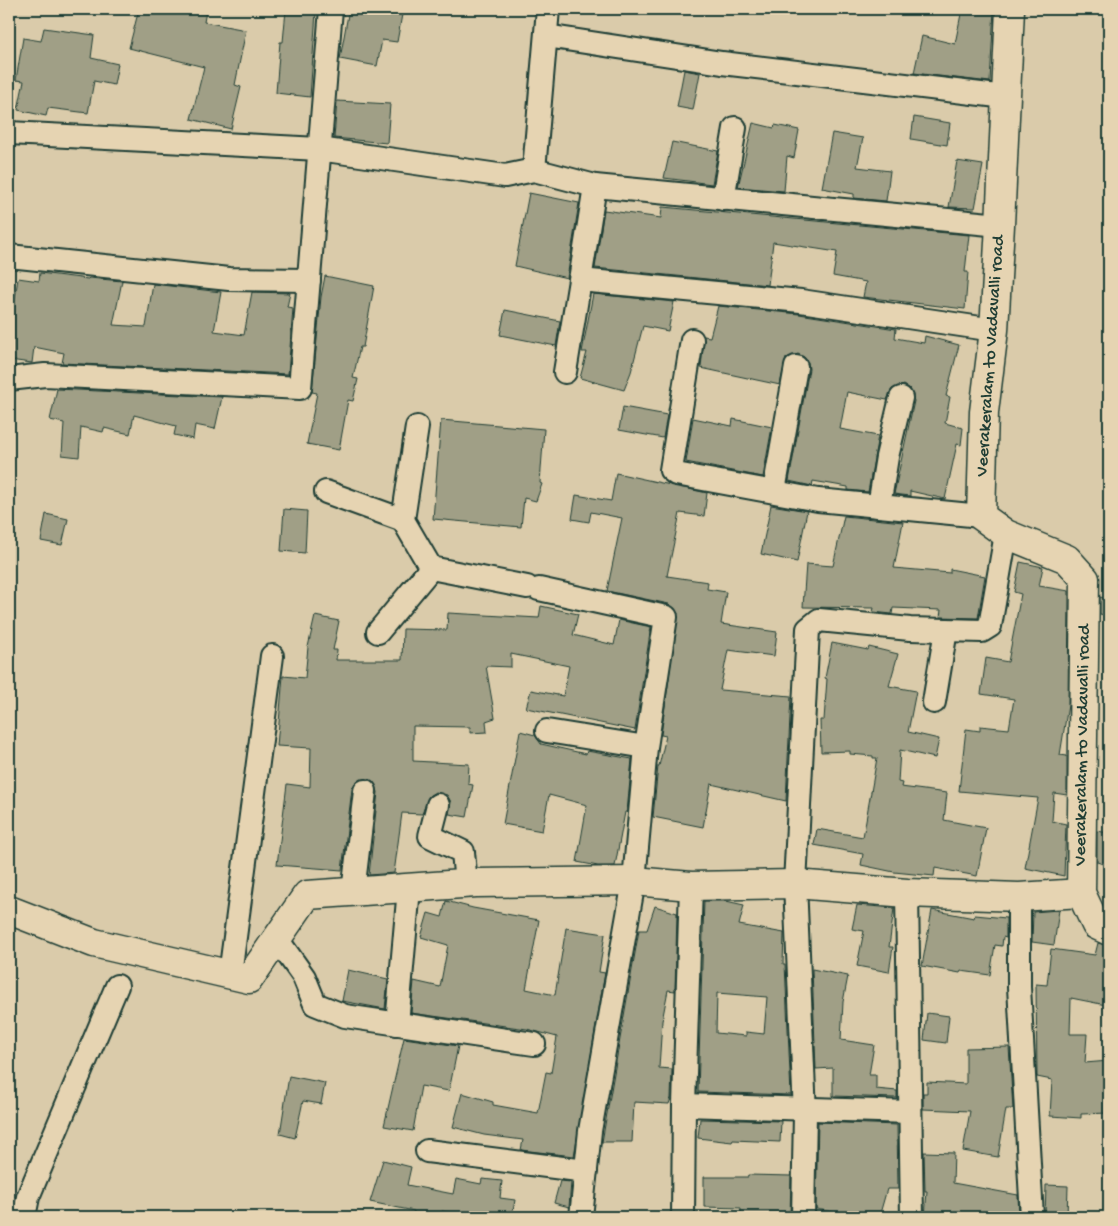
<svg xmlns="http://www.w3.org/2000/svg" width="1118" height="1226" viewBox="0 0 1118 1226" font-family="'Gochi Hand',sans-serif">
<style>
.building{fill:#a09f86;stroke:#1f3d34;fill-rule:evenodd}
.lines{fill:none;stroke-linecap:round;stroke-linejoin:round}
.street-casing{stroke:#1f3d34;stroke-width:26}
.secondary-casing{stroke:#1f3d34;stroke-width:31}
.street{stroke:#e6d4b2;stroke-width:22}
.secondary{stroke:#e6d4b2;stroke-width:28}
.labels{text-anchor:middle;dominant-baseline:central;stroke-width:4;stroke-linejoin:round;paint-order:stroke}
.street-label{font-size:18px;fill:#1f3d34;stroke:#e6d4b2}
</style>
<rect width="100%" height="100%" fill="#dacbaa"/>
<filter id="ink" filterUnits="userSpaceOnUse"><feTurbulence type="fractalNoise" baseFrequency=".02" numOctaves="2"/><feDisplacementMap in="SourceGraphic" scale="10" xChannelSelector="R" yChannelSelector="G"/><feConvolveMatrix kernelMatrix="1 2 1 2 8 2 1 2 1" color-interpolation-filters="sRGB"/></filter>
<g filter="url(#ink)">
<g class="building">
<path d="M139 9H196L206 11 204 22 246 30 235 85 241 87 231 129 191 119 204 67 129 48Z"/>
<path d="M349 9H403L397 42 382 40 377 66 340 59Z"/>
<path d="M962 9H994L990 82 914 73 922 36 955 44Z"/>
<path d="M286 10 316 12 310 97 276 93 280 42H283Z"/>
<path d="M44 28 94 35 91 58 118 64 114 85 94 81 88 113 48 108 46 116 18 110 24 81 16 80 23 38 41 41Z"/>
<path d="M684 70 700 73 693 110 677 107Z"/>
<path d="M337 101 390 104 387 143 334 138Z"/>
<path d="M914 117 950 123 947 145 911 139Z"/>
<path d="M753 123 774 128 775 125 799 130 794 158 787 156 784 191 738 187Z"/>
<path d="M832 133 863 138 857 167 890 171 886 201 854 198V194L822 188Z"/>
<path d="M672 142 718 151 712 184 664 178Z"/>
<path d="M957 161 983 165 975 208 949 207Z"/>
<path d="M529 193 579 203 567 278 515 266Z"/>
<path d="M662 207 969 235 965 272H968L965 309 863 297 866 282 833 276 837 252 773 242 768 285 595 268 604 210 661 218Z"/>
<path d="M40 273 88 279 89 278 122 281 113 325 146 327 153 284 221 292 214 331 244 335 252 292 290 293 287 307 293 308 288 374 62 363 64 353 34 347 32 363 9 360V338L18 278 39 281Z"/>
<path d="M325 276 374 286 363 347H360L353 378 358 379 353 401 348 400 339 450 307 444 317 393 312 392 321 297Z"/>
<path d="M593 294 674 302 668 331 643 326 631 372 624 390 580 378 587 352H582Z"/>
<path d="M718 306 799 314 896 329 895 338 924 343 925 336 959 345 946 396 950 397 945 423 963 428 961 445 957 444 945 499 910 491V496L894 494 914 401 910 389 904 385 892 389 887 400 847 392 840 429 878 436 868 492 848 490V487L813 481 812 486 789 481 809 369 808 362 804 357 798 354 786 358 780 385 701 368 704 336 710 337Z"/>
<path d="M505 310 560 321 556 346 500 335Z"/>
<path d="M57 389 222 397 215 429 195 425 193 439 174 435 176 426 134 415 130 434 104 428 103 432 81 427 79 457 62 455 64 423 50 420Z"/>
<path d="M623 407 667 415 663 438 619 430Z"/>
<path d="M693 418 732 426 733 419 772 427 763 477 686 462Z"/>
<path d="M441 420 544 429 540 483 542 484 536 501 524 498 521 527 433 519Z"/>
<path d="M616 473 707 493 704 516 680 513 667 576 708 582 707 589 726 592 721 624 777 632 774 656 728 650 720 690 791 696 786 801 711 784 703 827 653 817 658 766H659L666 736 661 735 678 613 669 604 607 591 622 518 591 512 589 522 572 519 576 495 611 501Z"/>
<path d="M771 505 807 511 797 562 761 554Z"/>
<path d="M284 509 307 511 305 553 281 551Z"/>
<path d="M46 514 68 519 62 545 41 541Z"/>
<path d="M844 516 903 522 894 568 950 573V569L985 576 978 618 940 617 941 610 893 608 892 614 873 612 874 608 803 607 806 564 833 566Z"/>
<path d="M1020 562 1043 567 1039 586 1069 591 1068 705 1060 755 1067 756V795L1054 793 1052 821 1066 824 1064 876 1025 868 1038 798 959 791 966 729 980 731V726L1009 729 1014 699 981 694 986 658 1008 662 1021 594 1014 592Z"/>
<path d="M1100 597 1109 599V616L1100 614Z"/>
<path d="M541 606 578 614 573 635 614 645 619 620 651 627 635 730 526 708 531 690 563 696 569 666 511 654V667L486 666 495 718 486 721 487 732 470 733V727L413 726V761L469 764 468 784 473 785 467 817 449 814 451 802 447 795 435 792 429 796 422 814 402 813 394 873 369 875 378 792 373 781 360 779 355 783 352 789 342 870 277 865 287 784 310 787 311 748 277 746 283 676 305 678 308 647 315 616 339 621 333 650H337L336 660H402L403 629 447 630 448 613 539 618Z"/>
<path d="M832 643 868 650 869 647 898 654 889 686 916 691 908 732 939 739 935 758 900 750 898 782 902 783 901 787 947 793 944 820 986 828 977 876 935 868 934 876 894 872 861 865 863 854 814 845 817 829 863 837 877 758H873V756L850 754V751L821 752 820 720H824L827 679 825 678Z"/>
<path d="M520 731 535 735 541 744 586 754 587 751 632 759 627 812H625L615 866H598L577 862 587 805 549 795 542 831 503 824Z"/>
<path d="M1097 831 1109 833V866L1097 862Z"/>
<path d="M446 901 473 908 539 920 526 989 555 995 566 928 605 934 599 972 605 973 574 1156 521 1150 523 1140 484 1135 453 1127 462 1093 493 1102V1105L538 1113 546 1072 551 1073 557 1037 527 1029 411 1013 414 981 440 987 448 945 421 937 428 913 442 917Z"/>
<path d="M704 901H726L744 905 739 925 784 933 783 964H785L791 1095 698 1092ZM717 993 767 997 764 1034 746 1032V1036L716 1033Z"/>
<path d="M857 905 894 908 889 947H893L889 972 857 966 864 931 852 929Z"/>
<path d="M655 906 677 913 675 991 668 990 662 1021 659 1068 672 1069 671 1098 669 1104 634 1102 632 1142H602L639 930H647Z"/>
<path d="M932 910 974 918 975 915 1006 918V938L1003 937 1002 946 995 945 990 975 961 971 960 973 922 966Z"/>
<path d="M1059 910 1054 945 1032 942 1033 912Z"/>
<path d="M1098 943 1109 946V988L1106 1005 1071 998 1070 1034H1087L1085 1063 1109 1061V1113L1081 1114V1118L1050 1116 1052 1080 1037 1077 1036 984 1047 985 1051 949 1095 955Z"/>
<path d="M812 969 848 976 843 1002 841 1040 874 1045 869 1075H876V1089L897 1091V1098L833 1096V1068L816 1069Z"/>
<path d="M348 970 388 979 385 1009 342 1001Z"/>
<path d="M927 1013 949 1016 946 1043 924 1040Z"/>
<path d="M404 1038 458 1046 449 1091 421 1086 413 1131 384 1126Z"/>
<path d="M1009 1047 1013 1109H1006L998 1157 963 1151 970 1111 923 1109V1093H927V1082L966 1084V1048Z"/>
<path d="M289 1076 325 1083 321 1104 303 1101 295 1138 280 1134Z"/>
<path d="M700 1119 781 1121 780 1142 733 1140 732 1142 698 1138Z"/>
<path d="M818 1122 897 1125 898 1189H887L879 1217H832L833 1212 816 1209Z"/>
<path d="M924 1152 954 1153 953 1183 1018 1195 1019 1217H925L927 1191H925Z"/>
<path d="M383 1160 411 1167 407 1185 453 1194 456 1179 481 1184 482 1179 502 1181 500 1198 515 1200 512 1217 474 1213 472 1217 442 1211 441 1217H413L414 1211 370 1202Z"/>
<path d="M748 1175 791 1176 790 1217H741V1208L704 1207V1177H748Z"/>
<path d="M560 1181 571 1182 569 1207 554 1203Z"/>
<path d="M1046 1185 1068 1186 1067 1217H1045Z"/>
</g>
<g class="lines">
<defs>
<g id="street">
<path d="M546 36 722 63 1006 97"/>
<path d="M9 133 319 149 505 176 534 170 595 186 1000 225"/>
<path d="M534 170 548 9"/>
<path d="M723 199 735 128"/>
<path d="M9 256 229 279 309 280"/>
<path d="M580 280 595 186"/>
<path d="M692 340 671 470 676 474 818 500 981 516"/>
<path d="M565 372 580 280 801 301 994 330"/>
<path d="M9 379 45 375 300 388 331 9"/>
<path d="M417 427 403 520 431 568 527 587"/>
<path d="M774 491 796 367"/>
<path d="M326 492 403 520"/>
<path d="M879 506 887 457 901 398"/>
<path d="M539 589 666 617 646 747 634 881 590 1131 581 1217"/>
<path d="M378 632 431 568"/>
<path d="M934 702 946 630"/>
<path d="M547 731 646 747"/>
<path d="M438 805 430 836 463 852 466 884"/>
<path d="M353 892 365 791"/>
<path d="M907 893 912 1217"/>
<path d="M1019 897V987L1032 1217"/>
<path d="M277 939 304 977 315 1004 345 1016 534 1044"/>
<path d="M230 975 272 656"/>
<path d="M397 1024 409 888"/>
<path d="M684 1105 910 1112"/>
<path d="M427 1151 586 1171"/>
<path d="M24 1217 28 1197 117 986"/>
<path d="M683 1217 684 1105 691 886"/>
<path d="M803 1217 805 1114 795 884 808 629 819 620 910 629 982 631 990 626 1006 534"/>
</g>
<g id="secondary">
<path d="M1010 9 1000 225 994 330 984 412 981 516 1006 534 1067 559 1085 579 1081 893 1096 925 1109 931"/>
<path d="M9 910 94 943 249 979 307 895 476 883 634 881 691 886 795 884 907 893 1019 897 1081 893"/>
</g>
</defs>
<use href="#street" class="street-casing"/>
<use href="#secondary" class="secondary-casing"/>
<use href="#street" class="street"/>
<use href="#secondary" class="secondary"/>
</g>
</g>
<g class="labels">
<g class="street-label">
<text transform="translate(991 356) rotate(-86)">Veerakeralam to Vadavalli road</text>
<text transform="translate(1083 745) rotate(-89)">Veerakeralam to Vadavalli road</text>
</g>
</g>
<rect width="1118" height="1226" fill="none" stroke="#e6d4b2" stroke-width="30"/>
<rect x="15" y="15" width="1088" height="1196" fill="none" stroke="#1f3d34" stroke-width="2" filter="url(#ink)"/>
</svg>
